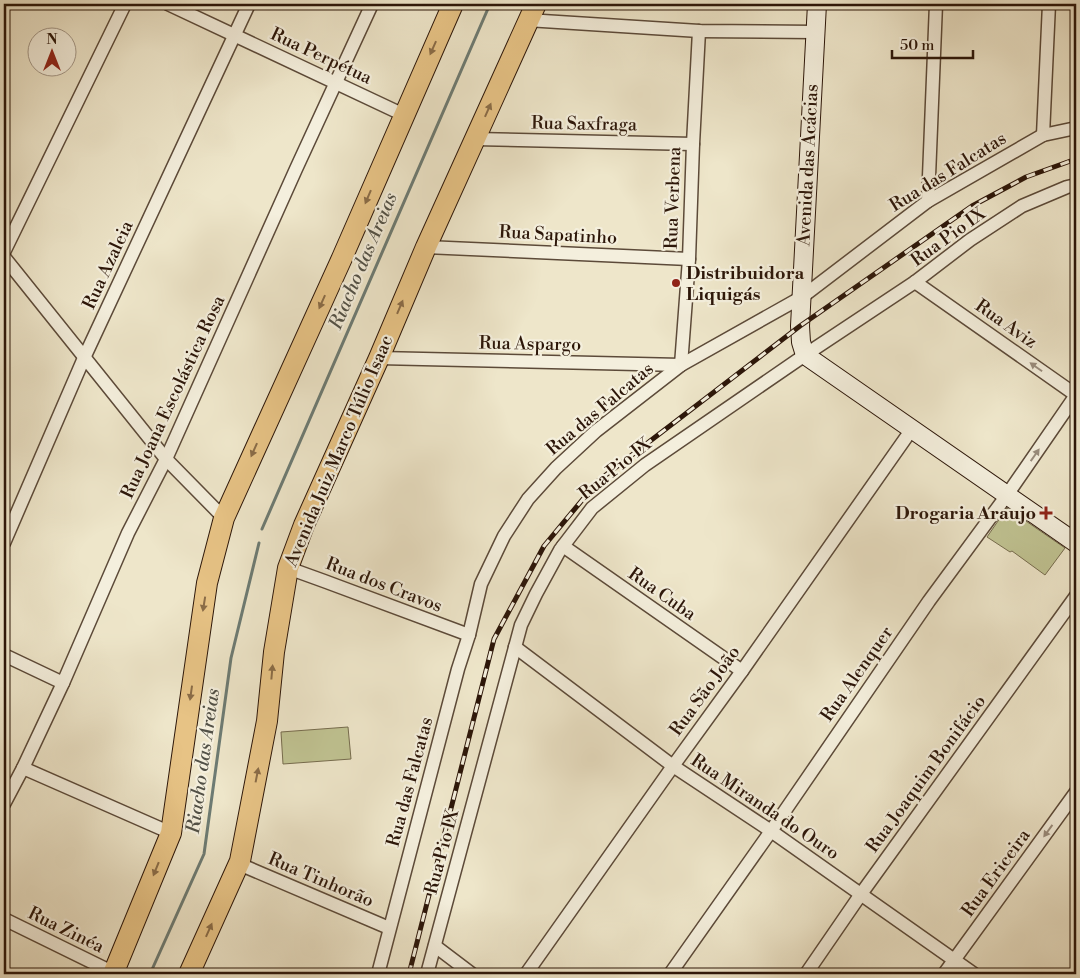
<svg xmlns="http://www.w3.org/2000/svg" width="1080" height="978" viewBox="0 0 1080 978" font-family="'Libre Bodoni',serif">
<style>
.green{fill:#c0c392;stroke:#766c4e}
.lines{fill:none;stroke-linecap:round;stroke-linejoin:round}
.stream{stroke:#6d7b73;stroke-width:3}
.minor-casing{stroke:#5c4a39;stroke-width:15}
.secondary-casing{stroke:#2c1609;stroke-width:20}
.primary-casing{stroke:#2c1609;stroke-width:22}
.minor{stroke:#f4efdd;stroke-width:12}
.secondary{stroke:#f4efdd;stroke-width:18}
.primary{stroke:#e7c385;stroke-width:20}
.rail-casing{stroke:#2c1609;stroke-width:5}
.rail{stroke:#f4efdd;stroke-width:3;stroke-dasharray:9;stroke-linecap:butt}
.oneway{fill:#8a6c47}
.oneway2{fill:#9a8d7e}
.poi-dot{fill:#8f2418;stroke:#f4efdd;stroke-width:2}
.labels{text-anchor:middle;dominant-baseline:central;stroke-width:4.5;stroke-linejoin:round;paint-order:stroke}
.street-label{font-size:18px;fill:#2c1609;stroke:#f4efdd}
.poi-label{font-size:18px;font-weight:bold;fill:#2c1609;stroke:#f4efdd;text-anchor:start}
.water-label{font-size:19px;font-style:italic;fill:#525147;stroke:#f4efdd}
</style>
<rect width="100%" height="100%" fill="#eee6ca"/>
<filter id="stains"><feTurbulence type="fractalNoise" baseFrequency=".004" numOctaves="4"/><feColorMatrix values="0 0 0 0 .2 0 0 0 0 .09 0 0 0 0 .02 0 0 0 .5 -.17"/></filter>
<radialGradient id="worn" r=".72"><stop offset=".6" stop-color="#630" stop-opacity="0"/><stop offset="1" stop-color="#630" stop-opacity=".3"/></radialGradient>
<g class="green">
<path d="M1007 508 1065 548 1045 575 1012 551 1010 552 987 537Z"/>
<path d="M348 727 351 759 283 764 281 732Z"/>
</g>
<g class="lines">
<g class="stream">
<path d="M262 529 490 4"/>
<path d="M150 974 204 854 231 658 259 543"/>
</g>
<defs>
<g id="minor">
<path d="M168 4 404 115"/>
<path d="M527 20 699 31 815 32"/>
<path d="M1043 135 1049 4"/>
<path d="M475 139 693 144"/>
<path d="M928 201 936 4"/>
<path d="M426 247 689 259"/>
<path d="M4 252 125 4"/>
<path d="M4 257 166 459 224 518"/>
<path d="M915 282 1076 395"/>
<path d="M379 358 681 365 689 259 693 144 699 31"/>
<path d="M4 543 84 358 249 4"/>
<path d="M563 546 742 671"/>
<path d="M288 568 324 581 469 635"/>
<path d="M515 647 673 766 771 831 974 974"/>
<path d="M4 655 63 683"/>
<path d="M23 768 171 833"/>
<path d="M4 804 23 768 63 683 128 533 166 459 296 169 372 4"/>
<path d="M239 864 389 928"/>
<path d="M4 919 114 973"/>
<path d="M435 946 472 974"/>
<path d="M378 974 458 669 469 635 481 584 504 536 528 499 556 468 596 431 681 365 802 297 928 201 1043 135 1076 128"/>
<path d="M427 974 521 625 536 594 560 550 592 508 645 465 805 355 915 282 970 240 1022 206 1067 187 1076 185"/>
<path d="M526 974 673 766 742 671 912 429"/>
<path d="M670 974 771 831 929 601 1007 495 1076 395"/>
<path d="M806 974 861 894 1076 596"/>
<path d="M944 974 1076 792"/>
</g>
<path id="secondary" d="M817 4 800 326 801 342 805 355 1076 543"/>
<g id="primary">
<path d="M113 974 171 833 207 583 224 518 342 258 453 4"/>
<path d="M189 974 240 861 267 721 274 652 288 568 304 525 379 358 426 247 536 4"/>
</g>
</defs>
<use href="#minor" class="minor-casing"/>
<use href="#secondary" class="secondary-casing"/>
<use href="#primary" class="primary-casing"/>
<use href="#minor" class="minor"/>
<use href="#secondary" class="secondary"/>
<use href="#primary" class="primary"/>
<defs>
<path id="rail" d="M409 974 494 639 544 546 598 481 800 326 972 206 1026 177 1076 159"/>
</defs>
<use href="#rail" class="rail-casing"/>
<use href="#rail" class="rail"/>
</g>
<defs><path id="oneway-solid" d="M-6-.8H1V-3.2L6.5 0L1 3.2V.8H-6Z" transform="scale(1.25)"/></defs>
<g class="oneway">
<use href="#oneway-solid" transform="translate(433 48) rotate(114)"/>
<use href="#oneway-solid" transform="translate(488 110) rotate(-66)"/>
<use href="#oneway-solid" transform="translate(368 197) rotate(113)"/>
<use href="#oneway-solid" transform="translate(322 302) rotate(114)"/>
<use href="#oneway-solid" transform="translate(400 307) rotate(-67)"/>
<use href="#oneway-solid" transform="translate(254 450) rotate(114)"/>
<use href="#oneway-solid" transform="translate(204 604) rotate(99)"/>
<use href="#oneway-solid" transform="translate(272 672) rotate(-85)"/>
<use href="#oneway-solid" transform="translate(191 693) rotate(98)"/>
<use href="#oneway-solid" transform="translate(257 775) rotate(-79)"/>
<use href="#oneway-solid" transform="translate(156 869) rotate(112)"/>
<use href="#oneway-solid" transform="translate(209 930) rotate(-66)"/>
</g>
<g class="oneway2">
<use href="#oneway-solid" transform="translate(1036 367) rotate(-145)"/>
<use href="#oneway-solid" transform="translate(1035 455) rotate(-55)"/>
<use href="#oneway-solid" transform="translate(1048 831) rotate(126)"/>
</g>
<g class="poi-dot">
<circle cx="676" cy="283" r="5"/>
<path d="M1043.5 505.5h5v5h5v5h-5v5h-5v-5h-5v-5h5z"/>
</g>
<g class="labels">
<g class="street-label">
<text transform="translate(321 56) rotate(25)">Rua Perpétua</text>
<text transform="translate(584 124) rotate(1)">Rua Saxfraga</text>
<text transform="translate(808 165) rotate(-87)">Avenida das Acácias</text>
<text transform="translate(948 172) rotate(-32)">Rua das Falcatas</text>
<text transform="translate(673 198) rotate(-88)">Rua Verbena</text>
<text transform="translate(558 235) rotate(3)">Rua Sapatinho</text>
<text transform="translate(948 237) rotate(-36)">Rua Pio IX</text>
<text transform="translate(108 265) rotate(-65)">Rua Azaleia</text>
<text transform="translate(1006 324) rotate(35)">Rua Aviz</text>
<text transform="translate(530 344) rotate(1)">Rua Aspargo</text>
<text transform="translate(173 397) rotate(-65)">Rua Joana Escolástica Rosa</text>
<text transform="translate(600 409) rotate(-40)">Rua das Falcatas</text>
<text transform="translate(339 451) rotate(-67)">Avenida Juiz Marco Túlio Isaac</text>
<text transform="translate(615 469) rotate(-39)">Rua Pio IX</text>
<text transform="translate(384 585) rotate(21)">Rua dos Cravos</text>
<text transform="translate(662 594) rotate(35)">Rua Cuba</text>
<text transform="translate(857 674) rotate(-55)">Rua Alenquer</text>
<text transform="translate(705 691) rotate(-54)">Rua São João</text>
<text transform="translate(926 774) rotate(-54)">Rua Joaquim Bonifácio</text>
<text transform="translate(410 782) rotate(-75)">Rua das Falcatas</text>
<text transform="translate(765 807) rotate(34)">Rua Miranda do Ouro</text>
<text transform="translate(442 852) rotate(-75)">Rua Pio IX</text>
<text transform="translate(996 873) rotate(-54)">Rua Ericeira</text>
<text transform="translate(321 880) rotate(23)">Rua Tinhorão</text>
<text transform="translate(66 930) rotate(26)">Rua Zinéa</text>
</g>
<g class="poi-label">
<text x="686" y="273">Distribuidora<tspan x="686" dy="21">Liquigás</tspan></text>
<text x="1036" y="513" text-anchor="end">Drogaria Araujo</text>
</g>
<g class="water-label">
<text transform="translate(363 261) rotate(-67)">Riacho das Areias</text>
<text transform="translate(203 761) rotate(-82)">Riacho das Areias</text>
</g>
</g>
<rect width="1080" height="978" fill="none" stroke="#eee6ca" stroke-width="20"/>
<rect x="5" y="5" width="1070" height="968" fill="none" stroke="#2c1609" stroke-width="2.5"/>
<rect x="10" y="10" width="1060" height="958" fill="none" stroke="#2c1609"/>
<g transform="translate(52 52)"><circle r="24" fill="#f4efdd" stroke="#a49888"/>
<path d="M0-4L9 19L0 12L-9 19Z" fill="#8f2418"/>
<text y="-8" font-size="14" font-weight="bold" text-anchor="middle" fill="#2c1609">N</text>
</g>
<path d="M892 50v8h81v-8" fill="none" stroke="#2c1609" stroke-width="2.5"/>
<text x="900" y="50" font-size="15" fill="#2c1609" stroke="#f4efdd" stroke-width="4" paint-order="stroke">50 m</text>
<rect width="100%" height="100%" filter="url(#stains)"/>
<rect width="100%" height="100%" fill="url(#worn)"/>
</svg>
